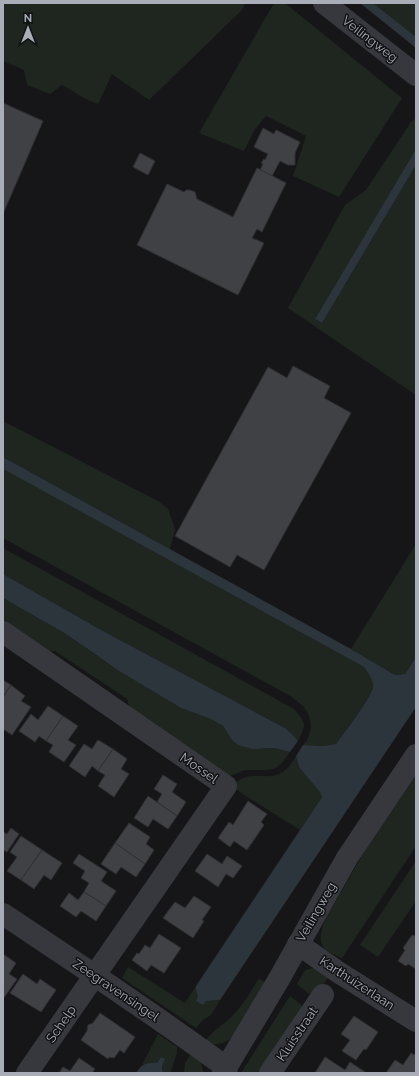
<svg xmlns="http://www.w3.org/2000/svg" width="419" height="1076" viewBox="0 0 419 1076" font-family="Raleway,sans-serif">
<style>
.green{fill:#1e261f}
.water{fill:#2c353c}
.building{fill:#404145;stroke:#303034}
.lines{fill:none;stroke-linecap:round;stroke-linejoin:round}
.minor{stroke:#37383d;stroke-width:22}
.labels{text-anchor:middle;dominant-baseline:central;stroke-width:3;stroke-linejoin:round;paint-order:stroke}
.street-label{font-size:13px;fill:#a8adb8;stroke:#111113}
</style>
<rect width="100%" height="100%" fill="#161618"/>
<g class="green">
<path d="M3 3H245L242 10 149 100 112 74 98 104 86 99 62 85 50 94 27 85 24 70 3 61Z"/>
<path d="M274 3H285L402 98 339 197 293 176 306 136 266 116 255 129 244 151 199 133Z"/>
<path d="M373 3H416V37Z"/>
<path d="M416 118V149L315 319 322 323 416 165V395L288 308 345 205 366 190 411 122Z"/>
<path d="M3 421 158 501 168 509 175 529 170 549 3 457Z"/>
<path d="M3 469 364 667C368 673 373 679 373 687 372 698 344 733 336 744L323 746 303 745C312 736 313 721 306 710 303 705 296 701 292 697L3 538Z"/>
<path d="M416 544V657L405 674 395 675 351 649Z"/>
<path d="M3 548 294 709C306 723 307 724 298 741L292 734 285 728 103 631 3 574Z"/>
<path d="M3 598 64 633 85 647 119 671 181 708 211 719 223 726 227 732 263 749 274 748 290 752 281 764 274 769 266 770H245L230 776 130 709 127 699 55 651 43 653 3 623Z"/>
<path d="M296 756 299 767 321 792 322 797 300 830 232 787C249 767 265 782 281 773 288 769 292 763 296 756Z"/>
<path d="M416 773V846L342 958C320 950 317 944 324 922L375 833Z"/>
<path d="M416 861V901L378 957 360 945Z"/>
<path d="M128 967 185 1003 196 986V990L202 1005 206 1001 220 1000 211 1015 203 1020 196 1028 122 978Z"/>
<path d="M314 968 331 973C325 982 321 990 309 994L297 984 305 970Z"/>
<path d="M259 978 268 984 232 1037C225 1044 215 1047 205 1042 214 1028 222 1027 232 1016 243 1005 251 991 259 978Z"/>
<path d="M290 996 304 1007 261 1073H241Z"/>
<path d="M158 1034 177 1047C178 1054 172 1065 171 1073H163L161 1057 157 1063H147L142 1065Z"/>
<path d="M192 1052C200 1058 202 1063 203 1073H184L185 1063Z"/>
</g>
<g class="water">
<path d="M360 3H373L416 37V48Z"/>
<path d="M416 149V165L322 323 315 319Z"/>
<path d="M3 457 351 649 395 675 405 674 416 657V707L220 1000 206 1001 203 1005 196 1001 198 997 196 990V986L322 797 320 792 299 767 296 756 303 745 323 746 336 744C344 733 372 697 373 687 373 679 368 673 364 667L3 469Z"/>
<path d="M3 574 103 631 285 728 292 734 298 741 290 752 274 748 252 749 238 745 232 740 223 726 211 719 181 708 119 671 85 647 64 633 3 598Z"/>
<path d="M161 1057 165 1059 162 1066 163 1073H136C143 1063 145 1063 157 1063Z"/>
</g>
<g class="building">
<path d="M3 103 43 121 3 214Z"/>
<path d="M263 128 274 134 276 130 300 142 295 153V165H288L280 161 272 176 260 170 263 164 261 163 264 159 265 160 268 154 254 147Z"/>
<path d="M140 153 155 161 148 175 133 167Z"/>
<path d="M257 168 286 183 262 232 257 229 252 238 264 243 238 295 137 245 167 184 184 192 186 190H190L195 192 197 199 233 217Z"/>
<path d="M293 366 330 386 324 398 351 413 264 570 237 555 230 567 175 536 268 367 287 378Z"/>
<path d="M3 680 11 685 3 697Z"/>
<path d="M11 685 25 696 21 701 31 707 12 735 3 729V697Z"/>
<path d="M48 706 63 716 46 741 39 736 35 742 19 731 31 714 38 720Z"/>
<path d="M63 716 78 726 68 740 76 745 64 762 49 752 53 745 46 741Z"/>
<path d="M98 740 113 749 98 771 92 766 85 777 69 766 84 744 92 749Z"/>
<path d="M113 749 127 759 121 769 129 774 114 797 98 786 105 775 98 771Z"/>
<path d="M163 775 177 784 172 792 186 802 177 816 157 802 162 794 154 789Z"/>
<path d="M148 796 177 816 168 829 153 819 148 827 134 818Z"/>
<path d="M248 801 267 814 261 822 264 825 247 850 234 841 230 847 218 838 229 822 233 825Z"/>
<path d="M129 823 150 837 146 844 154 850 145 864 115 843Z"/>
<path d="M11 828 19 834 7 852 3 850V832L7 834Z"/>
<path d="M21 836 42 850 21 880 7 871 17 857 10 852Z"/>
<path d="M115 843 145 864 136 877 121 867 116 874 101 864Z"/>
<path d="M42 850 62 863 51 880 44 875 34 889 21 880Z"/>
<path d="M79 854 107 872 101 881 116 891 106 906 84 892 89 883 81 878 85 871 73 863Z"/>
<path d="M207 854 222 864 227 856 242 866 233 878 226 874 218 887 195 871Z"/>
<path d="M84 892 106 906 96 921 81 911 76 917 60 906 69 893 78 900Z"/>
<path d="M194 896 211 907 202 920 204 921 193 938 163 918 175 902 185 908Z"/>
<path d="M159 934 181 948 164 973 151 965 147 971 132 960 137 953 139 954 145 945 150 948Z"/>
<path d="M416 934V969L408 964 406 966 398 961 405 950 403 948 412 935 414 936Z"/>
<path d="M3 954 16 963 9 974 17 979 3 999Z"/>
<path d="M23 974 37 984 40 979 56 990 41 1012 10 993Z"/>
<path d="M100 1013 135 1037 124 1053 120 1050 114 1058 109 1057 108 1059 81 1040 87 1031 88 1025 93 1023Z"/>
<path d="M354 1016 378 1032 366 1050 364 1049 356 1060 342 1051 350 1040 341 1034Z"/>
<path d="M416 1052V1073H386L395 1060 403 1065 411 1053 414 1055Z"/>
<path d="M325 1057 345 1070 350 1062 365 1072 364 1073H315Z"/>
<path d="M79 1058 95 1069 92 1073H59L63 1067 70 1071Z"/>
</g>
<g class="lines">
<g class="minor">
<path d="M324 3 416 75"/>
<path d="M3 632 226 786 27 1073"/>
<path d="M3 914C78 964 154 1014 227 1068"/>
<path d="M298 944 338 972 416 1021"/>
<path d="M223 1073 279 979 347 858 416 755"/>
<path d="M270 1073 323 995"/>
</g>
</g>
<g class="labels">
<g class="street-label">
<text transform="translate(370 39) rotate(38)">Veilingweg</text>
<text transform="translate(199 768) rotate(35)">Mossel</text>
<text transform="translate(316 912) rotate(-60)">Veilingweg</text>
<text transform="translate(357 983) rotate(33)">Karthuizerlaan</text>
<text transform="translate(116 990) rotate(34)">Zeegravensingel</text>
<text transform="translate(61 1024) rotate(-55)">Schelp</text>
<text transform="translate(297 1034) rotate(-56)">Kluisstraat</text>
</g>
</g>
<rect width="419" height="1076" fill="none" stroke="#a8adb8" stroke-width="8"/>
<g transform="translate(28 28)" stroke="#111113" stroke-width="3" paint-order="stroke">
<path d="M0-3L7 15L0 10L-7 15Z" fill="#a8adb8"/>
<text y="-6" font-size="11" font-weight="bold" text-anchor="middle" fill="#a8adb8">N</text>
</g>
</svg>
